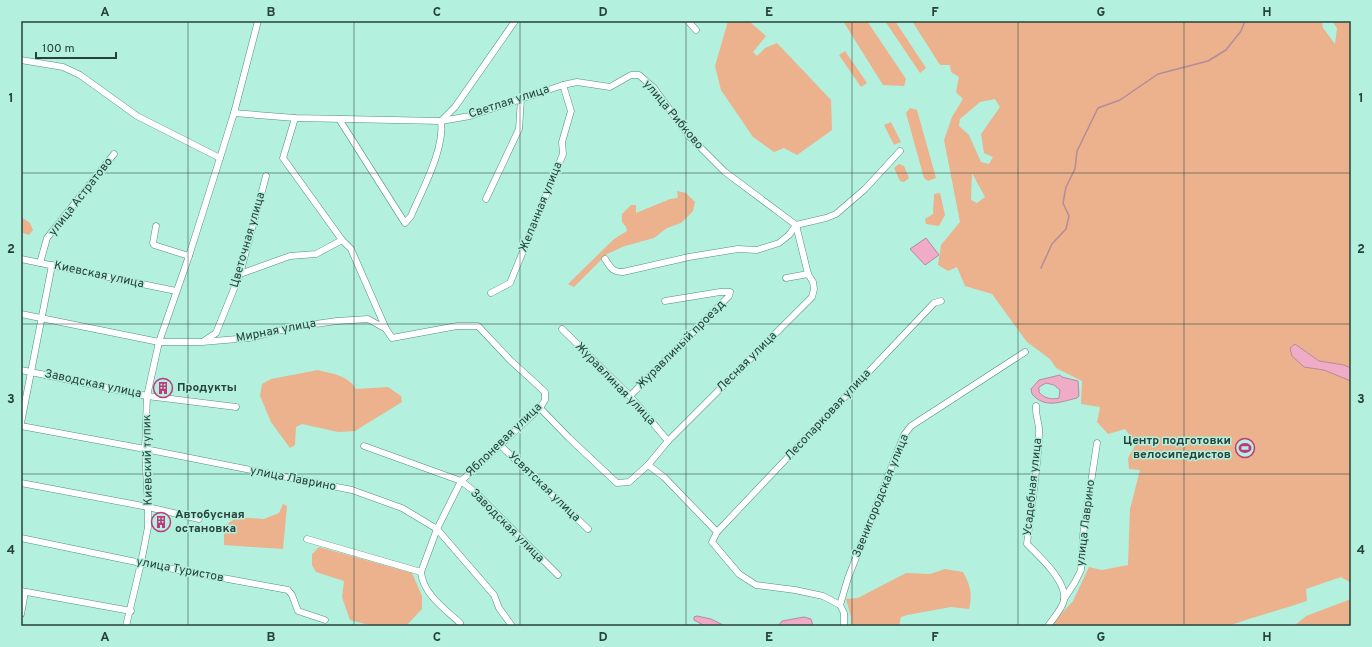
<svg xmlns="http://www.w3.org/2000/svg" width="1372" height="647" viewBox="0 0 1372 647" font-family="Overpass,sans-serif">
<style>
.green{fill:#ebb28d;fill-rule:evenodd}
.water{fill:#f0abc6;stroke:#b48b9c;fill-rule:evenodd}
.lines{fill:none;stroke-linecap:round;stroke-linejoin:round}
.stream{stroke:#b48b9c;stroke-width:1.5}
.minor-casing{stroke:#558f7f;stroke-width:7}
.minor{stroke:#fff;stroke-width:6}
.grid{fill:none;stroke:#28413a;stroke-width:1;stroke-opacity:0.55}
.labels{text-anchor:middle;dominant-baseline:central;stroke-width:3;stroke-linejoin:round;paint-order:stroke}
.street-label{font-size:12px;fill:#28413a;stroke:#b3f0de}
.poi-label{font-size:12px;font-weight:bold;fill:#28413a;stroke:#b3f0de;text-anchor:start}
.neatline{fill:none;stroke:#28413a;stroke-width:1.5}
.grid-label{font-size:13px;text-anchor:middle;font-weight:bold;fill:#28413a}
</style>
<rect width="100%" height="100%" fill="#b3f0de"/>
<g class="green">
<path d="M728 21H749L766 36 753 52 757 56 765 48 777 43 831 100 832 130 797 155 784 148 774 152 753 137 721 90 715 66Z"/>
<path d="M843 21H867L906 79 904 86 883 85Z"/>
<path d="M885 21H895L926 68 920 73Z"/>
<path d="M912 21H1322L1323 28 1335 44 1337 28 1332 21H1351V583L1341 577 1306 589 1307 601C1280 610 1254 617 1228 626H1050L1073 601 1089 567 1102 570 1128 565 1130 509 1140 470 1129 469 1128 458 1136 444 1125 429 1108 434 1097 422 1100 407 1081 404 1082 381 1056 368 1050 359 1027 342 992 294 965 286 957 267 948 271 938 265 941 245 960 222 944 140 952 117 963 99 956 92 959 77 951 72 950 65H940ZM995 99 1000 107 981 134 984 153 993 157 989 164 981 162 969 135 959 126 960 119 980 102ZM972 173 985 197 977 203 971 200Z"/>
<path d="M845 51 867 83 861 87 839 55Z"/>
<path d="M910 108 917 110 936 178 928 181 924 178 906 113Z"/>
<path d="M891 122 901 142 894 145 884 125Z"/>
<path d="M899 164 904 166 909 178 904 182 900 181 894 168Z"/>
<path d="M677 191 686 193 695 202 693 211 681 223 667 228 654 238 625 246 607 254 574 287 568 284 614 239 627 231 626 227 622 222V214L631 205H636V213L670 199 678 198Z"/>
<path d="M940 193 945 215 939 226 926 224 925 219 933 214 934 194Z"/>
<path d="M21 217 30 223 33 230 29 235 21 232Z"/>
<path d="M318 370C332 374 348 375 356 389L388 387 401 396 402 402 355 431 338 432 302 424 296 427 295 445 290 448 271 422 260 396 262 384 271 379Z"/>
<path d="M283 504 287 506 283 549 224 545V526L238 517 264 519 279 513Z"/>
<path d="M319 547 412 573 422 596V609L406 626H373L350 620 342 597 344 581 316 572 312 565V554Z"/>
<path d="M945 569 963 572C970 585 973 593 969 609L951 607 907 615 901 617 899 626H851V617L846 599 858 598 906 573 930 574Z"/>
<path d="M1351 599V626H1294L1306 616Z"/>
</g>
<g class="water">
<path d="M926 238 939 255 925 265 910 249Z"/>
<path d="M1295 344 1319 361 1344 365 1351 368V381L1324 370 1304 367 1292 356 1290 348Z"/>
<path d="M1060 375 1062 377 1078 381 1079 396 1077 398C1060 402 1045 409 1032 394L1031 389 1039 380ZM1046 383 1054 385 1060 390 1059 398C1052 400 1043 398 1039 392V387Z"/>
<path d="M697 616 711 619 725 626H705L694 620V617Z"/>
<path d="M804 617 811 619 813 626H778L782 621Z"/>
</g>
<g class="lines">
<path class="stream" d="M1041 268 1052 244 1066 229 1069 216 1063 203 1066 187 1075 169 1077 151 1098 108 1120 100 1158 74 1208 61 1226 50 1241 31 1245 21"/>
<defs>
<g id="minor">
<path d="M688 21 696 30"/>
<path d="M21 60 63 67 80 75 137 116 220 158"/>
<path d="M234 113 295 118 441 121 470 116 563 85 577 82 610 87 631 75H639L654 88 689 136 725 172 796 225 808 274 813 282 814 289 812 297 668 441 648 465 629 482 617 483 569 438 540 408"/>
<path d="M295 118 283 158 342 240 351 249 386 329"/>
<path d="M339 119 405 223 411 216C422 190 445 149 441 121"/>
<path d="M441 121 455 107 515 21"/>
<path d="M486 199 519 129 521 99"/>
<path d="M156 226 153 243 154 245 189 256"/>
<path d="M21 259 176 291"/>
<path d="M605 259C611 268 612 272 623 272L689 257 738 249 757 250 779 243 789 235 796 225 826 218 836 214 865 189 900 151"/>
<path d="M40 263 47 238 114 154"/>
<path d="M240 274 290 256 316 254 342 240"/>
<path d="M786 278 808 274"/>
<path d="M491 293 510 283 563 154 562 142 571 111 563 85"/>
<path d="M21 314 159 342H202L249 338 294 327 337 321 368 319 386 329 392 338 457 326H478L510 360 545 392V400L540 408 461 481 437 529 421 572"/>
<path d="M562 329 630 396 668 441"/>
<path d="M204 341 216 333 240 274 266 176"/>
<path d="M21 370 147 396 236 407"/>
<path d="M630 396 729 296 730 292H720L665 301"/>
<path d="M1036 406C1035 416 1040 424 1039 433 1038 470 1031 508 1027 544 1039 556 1067 581 1064 600 1062 610 1053 618 1048 626"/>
<path d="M21 423 52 265"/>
<path d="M21 426 145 449 352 490 402 508 437 529 494 595 499 608 512 626"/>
<path d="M500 445 588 529"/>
<path d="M364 446 461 481 474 491 558 575"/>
<path d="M648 465 664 477 717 532 712 542 739 574 756 585 795 590 823 596 840 605 844 613V626"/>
<path d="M21 483 148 507 199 519"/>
<path d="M717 532 934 303 941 301"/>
<path d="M21 538 141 563 288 590 292 595 298 611 325 620"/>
<path d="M307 539 421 572C423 594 445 609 460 623"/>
<path d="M21 591 131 611"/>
<path d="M1064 599 1075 582 1081 570 1083 535 1097 443"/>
<path d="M840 605 848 578 904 435 911 426 1025 352"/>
<path d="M21 614 25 592"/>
<path d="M126 626 141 563 148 527V507L145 449 147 396 159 342 189 256 220 158 234 113 258 21"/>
</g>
</defs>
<use href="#minor" class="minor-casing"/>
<use href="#minor" class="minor"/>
</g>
<path class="grid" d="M188 21V626M354 21V626M520 21V626M686 21V626M852 21V626M1018 21V626M1184 21V626M21 173H1351M21 324H1351M21 474H1351"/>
<defs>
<symbol id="building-ring" viewBox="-11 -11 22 22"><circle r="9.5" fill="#b3f0de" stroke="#bf3a7c" stroke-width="1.5"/><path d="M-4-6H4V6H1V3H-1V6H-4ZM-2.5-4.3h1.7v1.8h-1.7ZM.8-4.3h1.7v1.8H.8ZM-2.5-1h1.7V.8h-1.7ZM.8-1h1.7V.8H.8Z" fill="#bf3a7c"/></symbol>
<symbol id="stadium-ring" viewBox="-11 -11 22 22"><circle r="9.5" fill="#b3f0de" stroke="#bf3a7c" stroke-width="1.5"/><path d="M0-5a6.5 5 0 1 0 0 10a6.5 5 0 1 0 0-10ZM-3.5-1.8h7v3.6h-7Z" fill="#bf3a7c"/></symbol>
</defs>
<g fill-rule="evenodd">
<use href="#building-ring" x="152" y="377" width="22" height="22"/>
<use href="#stadium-ring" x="1234" y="437" width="22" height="22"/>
<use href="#building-ring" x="150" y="511" width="22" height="22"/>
</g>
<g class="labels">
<g class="street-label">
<text transform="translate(509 102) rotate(-18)">Светлая улица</text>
<text transform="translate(673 115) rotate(50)">улица Рибково</text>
<text transform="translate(81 197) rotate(-52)">улица Астратово</text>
<text transform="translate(541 207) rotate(-68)">Желанная улица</text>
<text transform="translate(248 240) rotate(-74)">Цветочная улица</text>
<text transform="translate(99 275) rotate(12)">Киевская улица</text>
<text transform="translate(276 331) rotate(-11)">Мирная улица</text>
<text transform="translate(681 345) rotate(-45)">Журавлиный проезд</text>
<text transform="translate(747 362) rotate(-45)">Лесная улица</text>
<text transform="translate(93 384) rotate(12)">Заводская улица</text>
<text transform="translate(615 384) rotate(46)">Журавлиная улица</text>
<text transform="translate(828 415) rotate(-47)">Лесопарковая улица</text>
<text transform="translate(504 440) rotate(-44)">Яблоневая улица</text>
<text transform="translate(148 460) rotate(-91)">Киевский тупик</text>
<text transform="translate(293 479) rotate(11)">улица Лаврино</text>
<text transform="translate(544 487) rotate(44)">Усвятская улица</text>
<text transform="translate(1033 487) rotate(-84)">Усадебная улица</text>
<text transform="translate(881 496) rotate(-68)">Звенигородская улица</text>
<text transform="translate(1086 523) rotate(-83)">улица Лаврино</text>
<text transform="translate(507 526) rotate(45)">Заводская улица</text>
<text transform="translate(180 570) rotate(11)">улица Туристов</text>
</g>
<g class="poi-label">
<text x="177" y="388">Продукты</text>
<text x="1231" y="441" text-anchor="end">Центр подготовки<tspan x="1231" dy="14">велосипедистов</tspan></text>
<text x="175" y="515">Автобусная<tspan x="175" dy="14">остановка</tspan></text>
</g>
</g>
<rect width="1372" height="647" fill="none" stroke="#b3f0de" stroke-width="44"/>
<path d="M36 52v6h80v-6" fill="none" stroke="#28413a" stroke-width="2"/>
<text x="42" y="52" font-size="12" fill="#28413a" stroke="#b3f0de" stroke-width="3" paint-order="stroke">100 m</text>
<rect x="22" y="22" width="1328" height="603" class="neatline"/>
<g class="grid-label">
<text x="105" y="16">A</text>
<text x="271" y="16">B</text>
<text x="437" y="16">C</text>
<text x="603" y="16">D</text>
<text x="769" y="16">E</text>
<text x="935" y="16">F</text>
<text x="1101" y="16">G</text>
<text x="1267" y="16">H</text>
<text x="11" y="102">1</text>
<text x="1361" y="102">1</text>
<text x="11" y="253">2</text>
<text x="1361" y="253">2</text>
<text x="11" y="403">3</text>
<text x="1361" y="403">3</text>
<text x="11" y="554">4</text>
<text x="1361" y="554">4</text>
<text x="105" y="641">A</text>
<text x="271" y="641">B</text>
<text x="437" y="641">C</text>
<text x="603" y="641">D</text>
<text x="769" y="641">E</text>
<text x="935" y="641">F</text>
<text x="1101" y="641">G</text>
<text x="1267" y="641">H</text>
</g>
</svg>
